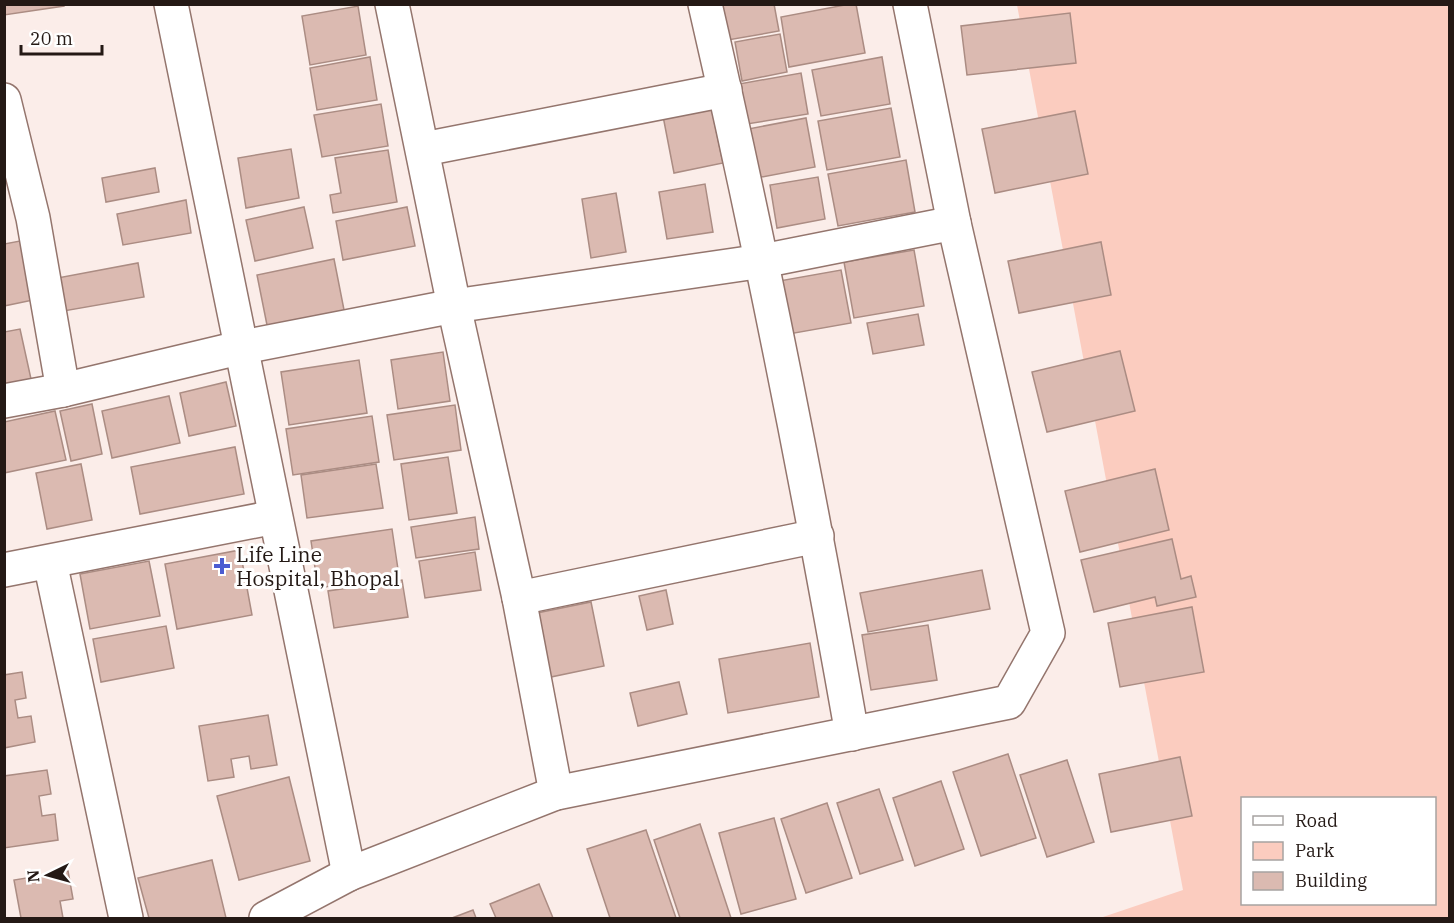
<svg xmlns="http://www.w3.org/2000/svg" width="1454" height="923" viewBox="0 0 1454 923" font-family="'IBM Plex Serif',serif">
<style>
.green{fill:#fbccbf;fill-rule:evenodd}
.building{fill:#dbbab1;stroke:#ab8c83;stroke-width:1.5}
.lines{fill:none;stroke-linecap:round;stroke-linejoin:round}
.minor-casing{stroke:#94756d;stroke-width:36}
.minor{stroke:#fff;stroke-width:33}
.poi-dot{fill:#4b5cd1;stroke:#fff;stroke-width:2}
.labels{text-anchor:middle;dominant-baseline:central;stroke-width:6;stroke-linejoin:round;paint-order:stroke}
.poi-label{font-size:21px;fill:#241915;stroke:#fff;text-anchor:start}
</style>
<rect width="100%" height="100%" fill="#fbede9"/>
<path class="green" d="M1017 5H1449V918H1100L1183 890ZM1242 798H1434V904H1242Z"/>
<g class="building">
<path d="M4 4H64V6L4 15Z"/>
<path d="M722 4H774L779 31 728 40Z"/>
<path d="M850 4H856L865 53 789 67 781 17Z"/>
<path d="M358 6 366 55 310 65 302 16Z"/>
<path d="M1070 13 1076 63 967 75 961 26Z"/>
<path d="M780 34 787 72 742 81 735 42Z"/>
<path d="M370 57 377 100 317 110 310 68Z"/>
<path d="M882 57 890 104 821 116 812 70Z"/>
<path d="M801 73 808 114 747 124 739 84Z"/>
<path d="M381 104 388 146 322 157 314 115Z"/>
<path d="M711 106 723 163 674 173 663 116Z"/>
<path d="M891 108 900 157 827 170 818 121Z"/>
<path d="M1075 111 1088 174 995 193 982 129Z"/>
<path d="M806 118 815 167 751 179 743 130Z"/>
<path d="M291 149 299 198 246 208 238 158Z"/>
<path d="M388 150 397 202 333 213 330 195 341 193 335 158Z"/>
<path d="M906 160 915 212 838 226 828 174Z"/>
<path d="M155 168 159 192 106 202 102 178Z"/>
<path d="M818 177 825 219 777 228 770 185Z"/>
<path d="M705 184 713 232 667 239 659 192Z"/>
<path d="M616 193 626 252 591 258 582 199Z"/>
<path d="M186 200 191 233 123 245 117 214Z"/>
<path d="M304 207 313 248 255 261 246 220Z"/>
<path d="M407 207 415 246 343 260 336 221Z"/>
<path d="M25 240 38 299 4 306V244Z"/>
<path d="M1101 242 1111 295 1019 313 1008 261Z"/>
<path d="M914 250 924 306 854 318 844 262Z"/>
<path d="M334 259 345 315 268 330 257 275Z"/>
<path d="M138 263 144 297 58 312 52 279Z"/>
<path d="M841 270 851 323 789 334 779 281Z"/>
<path d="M918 314 924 345 873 354 867 323Z"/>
<path d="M20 329 31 379 4 385V332Z"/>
<path d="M1120 351 1135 411 1047 432 1032 372Z"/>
<path d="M443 352 450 401 398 409 391 360Z"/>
<path d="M359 360 367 413 289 425 281 372Z"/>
<path d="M226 382 236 426 189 436 180 393Z"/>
<path d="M169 396 180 443 112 458 102 411Z"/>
<path d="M92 404 102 454 71 461 60 411Z"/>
<path d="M455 405 461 450 394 460 387 415Z"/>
<path d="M55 411 66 460 4 473V422Z"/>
<path d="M372 416 379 462 293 475 286 429Z"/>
<path d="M235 447 244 494 140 514 131 467Z"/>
<path d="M448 457 457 513 409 520 401 464Z"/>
<path d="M81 464 92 520 47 529 36 473Z"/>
<path d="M376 464 383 508 307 518 301 475Z"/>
<path d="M1155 469 1169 530 1080 552 1065 491Z"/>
<path d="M475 517 479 549 416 558 411 527Z"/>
<path d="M392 529 399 576 318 588 311 541Z"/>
<path d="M1172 539 1181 579 1191 576 1196 597 1157 606 1155 597 1094 612 1081 560Z"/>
<path d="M240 550 252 615 177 629 165 564Z"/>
<path d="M475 552 481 590 425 598 419 561Z"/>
<path d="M149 561 160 616 90 629 80 574Z"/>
<path d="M982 570 990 609 868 632 860 593Z"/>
<path d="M402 580 408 617 334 628 328 591Z"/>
<path d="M666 590 673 624 647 630 639 596Z"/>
<path d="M591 602 604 666 546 678 532 614Z"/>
<path d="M1192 607 1204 672 1120 687 1108 623Z"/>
<path d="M928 625 937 680 871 690 862 635Z"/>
<path d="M166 626 174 668 101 682 93 639Z"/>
<path d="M810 643 819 697 728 713 719 659Z"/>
<path d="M22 672 26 698 15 700 18 718 31 716 35 742 4 748V675Z"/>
<path d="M679 682 687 714 638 726 630 693Z"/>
<path d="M268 715 277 765 251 769 249 756 231 759 234 777 208 781 199 726Z"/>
<path d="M1008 754 1036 838 981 856 953 772Z"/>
<path d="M1180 757 1192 816 1111 832 1099 774Z"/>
<path d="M1067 760 1094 842 1047 857 1020 775Z"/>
<path d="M47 770 51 794 39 796 42 816 55 814 58 840 4 848V776Z"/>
<path d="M289 777 310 861 239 880 217 796Z"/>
<path d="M941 781 964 849 915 866 893 798Z"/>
<path d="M879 789 903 860 860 874 837 803Z"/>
<path d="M827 803 852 878 806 893 781 819Z"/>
<path d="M774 818 796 899 741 914 719 833Z"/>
<path d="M700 824 731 918H680L654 840Z"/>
<path d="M646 830 676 918H610L587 849Z"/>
<path d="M212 860 226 918H149L138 878Z"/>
<path d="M68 871 73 899 60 901 63 918H21L14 880Z"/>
<path d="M539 884 553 918H496L490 904Z"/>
<path d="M473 910 476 918H452Z"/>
</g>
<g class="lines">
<defs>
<g id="minor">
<path d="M171 4 349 874"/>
<path d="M392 4 454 306 519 598 556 793"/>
<path d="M705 4C761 247 809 490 852 734"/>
<path d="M4 100 33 218 63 390"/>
<path d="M424 149 725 90"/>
<path d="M4 401 63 390 243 347 454 306 762 261 954 223"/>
<path d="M50 562 126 918"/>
<path d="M4 570 275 517"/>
<path d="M519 598 817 536"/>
<path d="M266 918 349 874 556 793 1009 702 1048 633 954 223 910 4"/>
</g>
</defs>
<use href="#minor" class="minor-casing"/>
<use href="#minor" class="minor"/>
</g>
<path class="poi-dot" d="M219 557h6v6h6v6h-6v6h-6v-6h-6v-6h6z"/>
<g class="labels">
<g class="poi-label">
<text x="236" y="554">Life Line<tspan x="236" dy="24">Hospital, Bhopal</tspan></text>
</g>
</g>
<rect width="1454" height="923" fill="none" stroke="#241915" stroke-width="12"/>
<rect x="1241" y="797" width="195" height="108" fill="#ffffff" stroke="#a7a3a1" stroke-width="1.5"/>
<rect x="1253" y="816" width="30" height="9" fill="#ffffff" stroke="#a7a3a1" stroke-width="1.5"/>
<text x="1295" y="827" font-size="18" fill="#241915">Road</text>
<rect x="1253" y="842" width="30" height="18" fill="#fbccbf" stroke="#a7a3a1" stroke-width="1.5"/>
<text x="1295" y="857" font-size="18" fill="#241915">Park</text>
<rect x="1253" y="872" width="30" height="18" fill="#dbbab1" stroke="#a7a3a1" stroke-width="1.5"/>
<text x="1295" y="887" font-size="18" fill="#241915">Building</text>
<g transform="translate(48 875) rotate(265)" stroke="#ffffff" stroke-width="4.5" paint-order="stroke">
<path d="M0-4.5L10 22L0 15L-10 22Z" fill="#241915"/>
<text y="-9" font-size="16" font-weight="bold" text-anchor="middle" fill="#241915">N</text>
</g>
<path d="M21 45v9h81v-9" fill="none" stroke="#241915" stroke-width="3"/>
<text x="30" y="45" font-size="18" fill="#241915" stroke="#ffffff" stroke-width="4.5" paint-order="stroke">20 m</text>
</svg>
